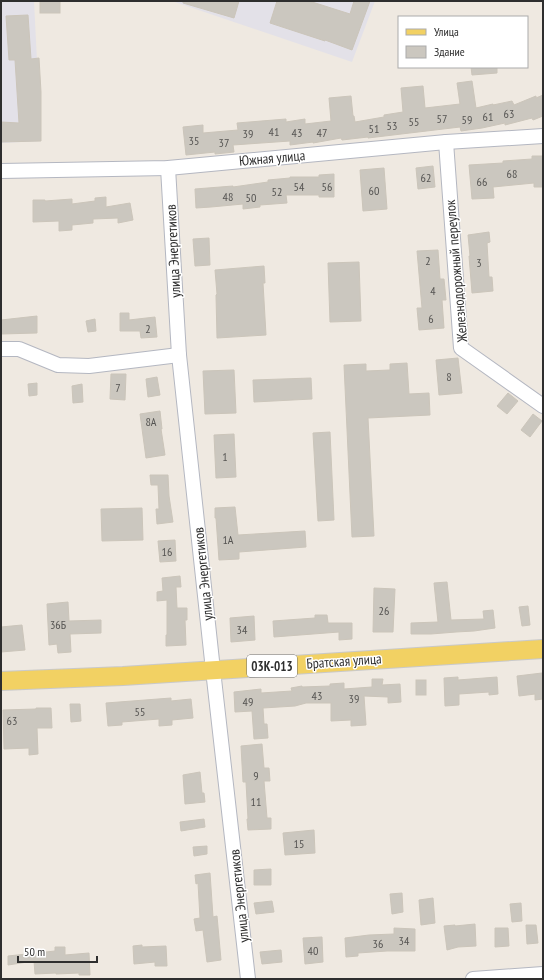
<svg xmlns="http://www.w3.org/2000/svg" width="544" height="980" viewBox="0 0 544 980" font-family="'PT Sans Narrow',sans-serif">
<style>
.industrial{fill:#e3e1e8}
.building{fill:#cbc7bf;stroke:#cbc5ba}
.lines{fill:none;stroke-linecap:round;stroke-linejoin:round}
.minor-casing{stroke:#b4b7c1;stroke-width:16}
.major-casing{stroke:#c9c9c9;stroke-width:20}
.minor{stroke:#fff;stroke-width:14}
.major{stroke:#f2d163;stroke-width:18}
.labels{text-anchor:middle;dominant-baseline:central;stroke-width:3;stroke-linejoin:round;paint-order:stroke}
.number-label{font-size:12px;fill:#555452}
.shield{fill:#fff;stroke:#6d6d6d;stroke-width:1}
.shield-label{font-size:13px;font-weight:bold;fill:#2e2e2e}
.street-label{font-size:14px;fill:#2e2e2e;stroke:#fff}
</style>
<rect width="100%" height="100%" fill="#efe9e1"/>
<g class="industrial">
<path d="M1 1H34L41 141 1 143Z"/>
<path d="M172 1H375L352 62Z"/>
</g>
<g class="building">
<rect x="40" y="1" width="20" height="12"/>
<path d="M183 1H239L234 18 183 3Z"/>
<path d="M277 1H309L350 14 354 1H370L352 50 325 40V41L270 23Z"/>
<path d="M28 15 31 59 39 58 41 92V141L1 142V122L19 123 15 60H9L6 16Z"/>
<path d="M471 67H497V73L472 75Z"/>
<path d="M472 81 476 108 493 104V105L512 101 514 105 536 96V98L543 95V116L533 120 532 118 505 125V123L482 128 461 131 460 127 368 138V137L342 140 341 138 313 143V142L290 145V141L233 145 234 152 215 154V152L186 155 183 127 203 125V133L238 130 237 123 286 119V122L305 119V124L331 121 329 98 351 96 353 116H354L355 122 384 117V115L403 112 401 88 423 86 425 108 460 104 457 83Z"/>
<path d="M532 156H543V187H534V183L493 187 494 198 472 199 469 165 503 163V161L532 159Z"/>
<path d="M433 166 435 187 418 189 416 168Z"/>
<path d="M384 168 387 209 363 211 360 170Z"/>
<path d="M334 174V197H319V195H286L287 203 260 205V207L243 209V204L211 207 196 208 195 189 233 186V187L268 182V180L290 178V177H319V175Z"/>
<path d="M106 197V207L130 203 133 220 118 223V218L93 219V223L72 225V230L59 231V221L33 222V200H45V201L72 199V204L95 201V198Z"/>
<path d="M489 232 490 242 487 243 489 277H492L493 291 472 293 469 256H470L468 235Z"/>
<path d="M209 238 210 265 195 266 193 239Z"/>
<path d="M438 250 440 279H444L446 300H442L444 328 419 330 417 308H422L417 251Z"/>
<path d="M359 262 361 321 330 322 328 263Z"/>
<path d="M264 266 265 283H263L266 335 217 338 216 295 217 294 215 270Z"/>
<path d="M120 313H129V320L155 317 157 337 141 338 140 331H120Z"/>
<path d="M37 316V333L1 334V320Z"/>
<path d="M95 319 96 331 88 332 86 321Z"/>
<path d="M458 358 462 393 439 395 436 360Z"/>
<path d="M407 363 409 394 429 393 430 415 368 418 374 536 352 537 344 365 366 364V371L390 370V364Z"/>
<path d="M234 370 236 413 205 414 203 371Z"/>
<path d="M111 374H126L125 400 110 399Z"/>
<path d="M157 377 160 395 148 397 146 379Z"/>
<path d="M311 378 312 399 254 402 253 380Z"/>
<path d="M37 383V395L29 396 28 384Z"/>
<path d="M82 384 83 402 73 403 72 386Z"/>
<path d="M508 393 518 401 507 414 497 406Z"/>
<path d="M160 411 162 429H161L165 455 146 458 140 414Z"/>
<path d="M533 414 542 421 530 437 521 430Z"/>
<path d="M330 432 334 520 318 521 313 433Z"/>
<path d="M234 434 236 477 216 478 214 435Z"/>
<path d="M150 475H168L169 496 173 522 157 524 156 509H159L158 485H151Z"/>
<path d="M235 507 238 535 305 531 306 547 239 552V559L219 560 216 518H215V508Z"/>
<path d="M142 508 143 540 102 541 101 509Z"/>
<path d="M175 540 176 561 160 562 158 541Z"/>
<path d="M180 576 181 587H176L177 608H187V620H185L186 645 166 646V635H167V600L157 601V592L163 591 162 578Z"/>
<path d="M447 582 451 620 484 619 483 611 493 610 495 628 474 631 456 632 431 634H411V623L438 622 434 583Z"/>
<path d="M374 588 395 589 393 632H373Z"/>
<path d="M68 602 69 621 101 620V633L70 634 71 652 58 653 57 644 49 645 47 604Z"/>
<path d="M528 606 530 625 522 626 519 607Z"/>
<path d="M315 615H327L328 623H352V639L339 640V632L274 637 273 621 315 618Z"/>
<path d="M254 616 255 640 231 642 230 618Z"/>
<path d="M22 625 25 650 1 652V627Z"/>
<path d="M542 673 543 699 535 700V694L519 696 517 676Z"/>
<path d="M458 677V680L497 677 498 694 489 695V692L459 694V705L445 706 444 678Z"/>
<path d="M372 679H383L382 685 400 684 401 702 388 703V697L364 696 366 725 351 726V720L331 721V703H306L295 706 263 708 264 724H267L268 738 254 739 252 711 235 712 234 692 261 689V693L292 691 291 688 302 686V687L330 686V684L344 683V689L372 687Z"/>
<rect x="416" y="680" width="10" height="15"/>
<path d="M171 698V701L191 699 193 718 172 720V725L159 726V719L122 722V725L108 726 106 703Z"/>
<path d="M70 704H80L81 721 71 722Z"/>
<path d="M36 708H51L52 728H37L38 754 29 755V748L4 749 3 710 36 709Z"/>
<path d="M262 744 264 768H269L270 781H264L267 818H271V829L248 830 247 819H248L246 782H243L241 746Z"/>
<path d="M200 772 202 793H204L205 802 185 804 183 775Z"/>
<path d="M204 819 205 827 181 831 180 822Z"/>
<path d="M314 830 315 853 285 855 283 833Z"/>
<path d="M207 846V854L194 856 193 847Z"/>
<path d="M271 869V885H254V870Z"/>
<path d="M210 873 213 917 217 916 221 960 207 962 203 930 196 931 194 919 200 918 198 883 196 884 195 875Z"/>
<path d="M402 893 403 912 392 914 390 894Z"/>
<path d="M433 898 435 923 421 925 419 900Z"/>
<path d="M272 901 274 912 256 914 254 903Z"/>
<path d="M521 903 522 921 512 922 510 904Z"/>
<path d="M475 924 476 946 458 947 447 950 444 926 455 925V926Z"/>
<path d="M526 925H536L538 943 527 944Z"/>
<path d="M394 928 415 929V951H387L358 953V956L346 957 345 938 369 935 394 934Z"/>
<path d="M495 928H508L509 946 495 947Z"/>
<path d="M322 937 323 962 305 964 303 938Z"/>
<path d="M142 945V947L166 946 167 966H155V962L134 964 133 946Z"/>
<path d="M55 947H65V955L89 953 90 975H79V973L56 974V973L35 974 34 961 8 965V956L55 951Z"/>
<path d="M281 950 282 962 262 964 260 952Z"/>
</g>
<g class="lines">
<defs>
<g id="minor">
<path d="M446 142 461 348 543 406"/>
<path d="M168 168 179 355 213 670 248 979"/>
<path d="M1 171 168 168 446 142 543 136"/>
<path d="M1 349H19L58 365 89 366 179 355"/>
<path d="M473 979 543 974"/>
</g>
<path id="major" d="M1 681 123 676 543 649"/>
</defs>
<use href="#minor" class="minor-casing"/>
<use href="#major" class="major-casing"/>
<use href="#minor" class="minor"/>
<use href="#major" class="major"/>
</g>
<g class="labels">
<g class="number-label">
<text x="509" y="113">63</text>
<text x="488" y="116">61</text>
<text x="442" y="118">57</text>
<text x="467" y="119">59</text>
<text x="414" y="121">55</text>
<text x="392" y="125">53</text>
<text x="374" y="128">51</text>
<text x="274" y="131">41</text>
<text x="297" y="132">43</text>
<text x="322" y="132">47</text>
<text x="248" y="133">39</text>
<text x="194" y="140">35</text>
<text x="224" y="142">37</text>
<text x="512" y="173">68</text>
<text x="426" y="177">62</text>
<text x="482" y="181">66</text>
<text x="299" y="186">54</text>
<text x="327" y="186">56</text>
<text x="374" y="190">60</text>
<text x="277" y="191">52</text>
<text x="228" y="196">48</text>
<text x="251" y="197">50</text>
<text x="428" y="260">2</text>
<text x="479" y="262">3</text>
<text x="433" y="290">4</text>
<text x="431" y="318">6</text>
<text x="148" y="328">2</text>
<text x="449" y="376">8</text>
<text x="118" y="387">7</text>
<text x="151" y="421">8А</text>
<text x="225" y="456">1</text>
<text x="228" y="539">1А</text>
<text x="167" y="551">16</text>
<text x="384" y="610">26</text>
<text x="58" y="624">36Б</text>
<text x="242" y="629">34</text>
<text x="317" y="695">43</text>
<text x="354" y="698">39</text>
<text x="248" y="701">49</text>
<text x="140" y="711">55</text>
<text x="12" y="720">63</text>
<text x="256" y="775">9</text>
<text x="256" y="801">11</text>
<text x="299" y="843">15</text>
<text x="404" y="940">34</text>
<text x="378" y="943">36</text>
<text x="313" y="950">40</text>
</g>
<rect class="shield" x="247" y="655" width="50" height="22" rx="3"/>
<g class="shield-label">
<text x="272" y="666">03К-013</text>
</g>
<g class="street-label">
<text transform="translate(272 158) rotate(-5)">Южная улица</text>
<text transform="translate(173 251) rotate(-93)">улица Энергетиков</text>
<text transform="translate(456 271) rotate(-95)">Железнодорожный переулок</text>
<text transform="translate(203 574) rotate(-96)">улица Энергетиков</text>
<text transform="translate(344 661) rotate(-4)">Братская улица</text>
<text transform="translate(239 896) rotate(-96)">улица Энергетиков</text>
</g>
</g>
<rect width="544" height="980" fill="none" stroke="#2e2e2e" stroke-width="4"/>
<rect x="398" y="16" width="130" height="52" fill="#ffffff" stroke="#ababab"/>
<rect x="406" y="29" width="20" height="6" fill="#f2d163" stroke="#ababab"/>
<text x="434" y="36" font-size="12" fill="#2e2e2e">Улица</text>
<rect x="406" y="46" width="20" height="12" fill="#cbc7bf" stroke="#ababab"/>
<text x="434" y="56" font-size="12" fill="#2e2e2e">Здание</text>
<path d="M18 956v6h79v-6" fill="none" stroke="#2e2e2e" stroke-width="2"/>
<text x="24" y="956" font-size="12" fill="#2e2e2e" stroke="#ffffff" stroke-width="3" paint-order="stroke">50 m</text>
</svg>
